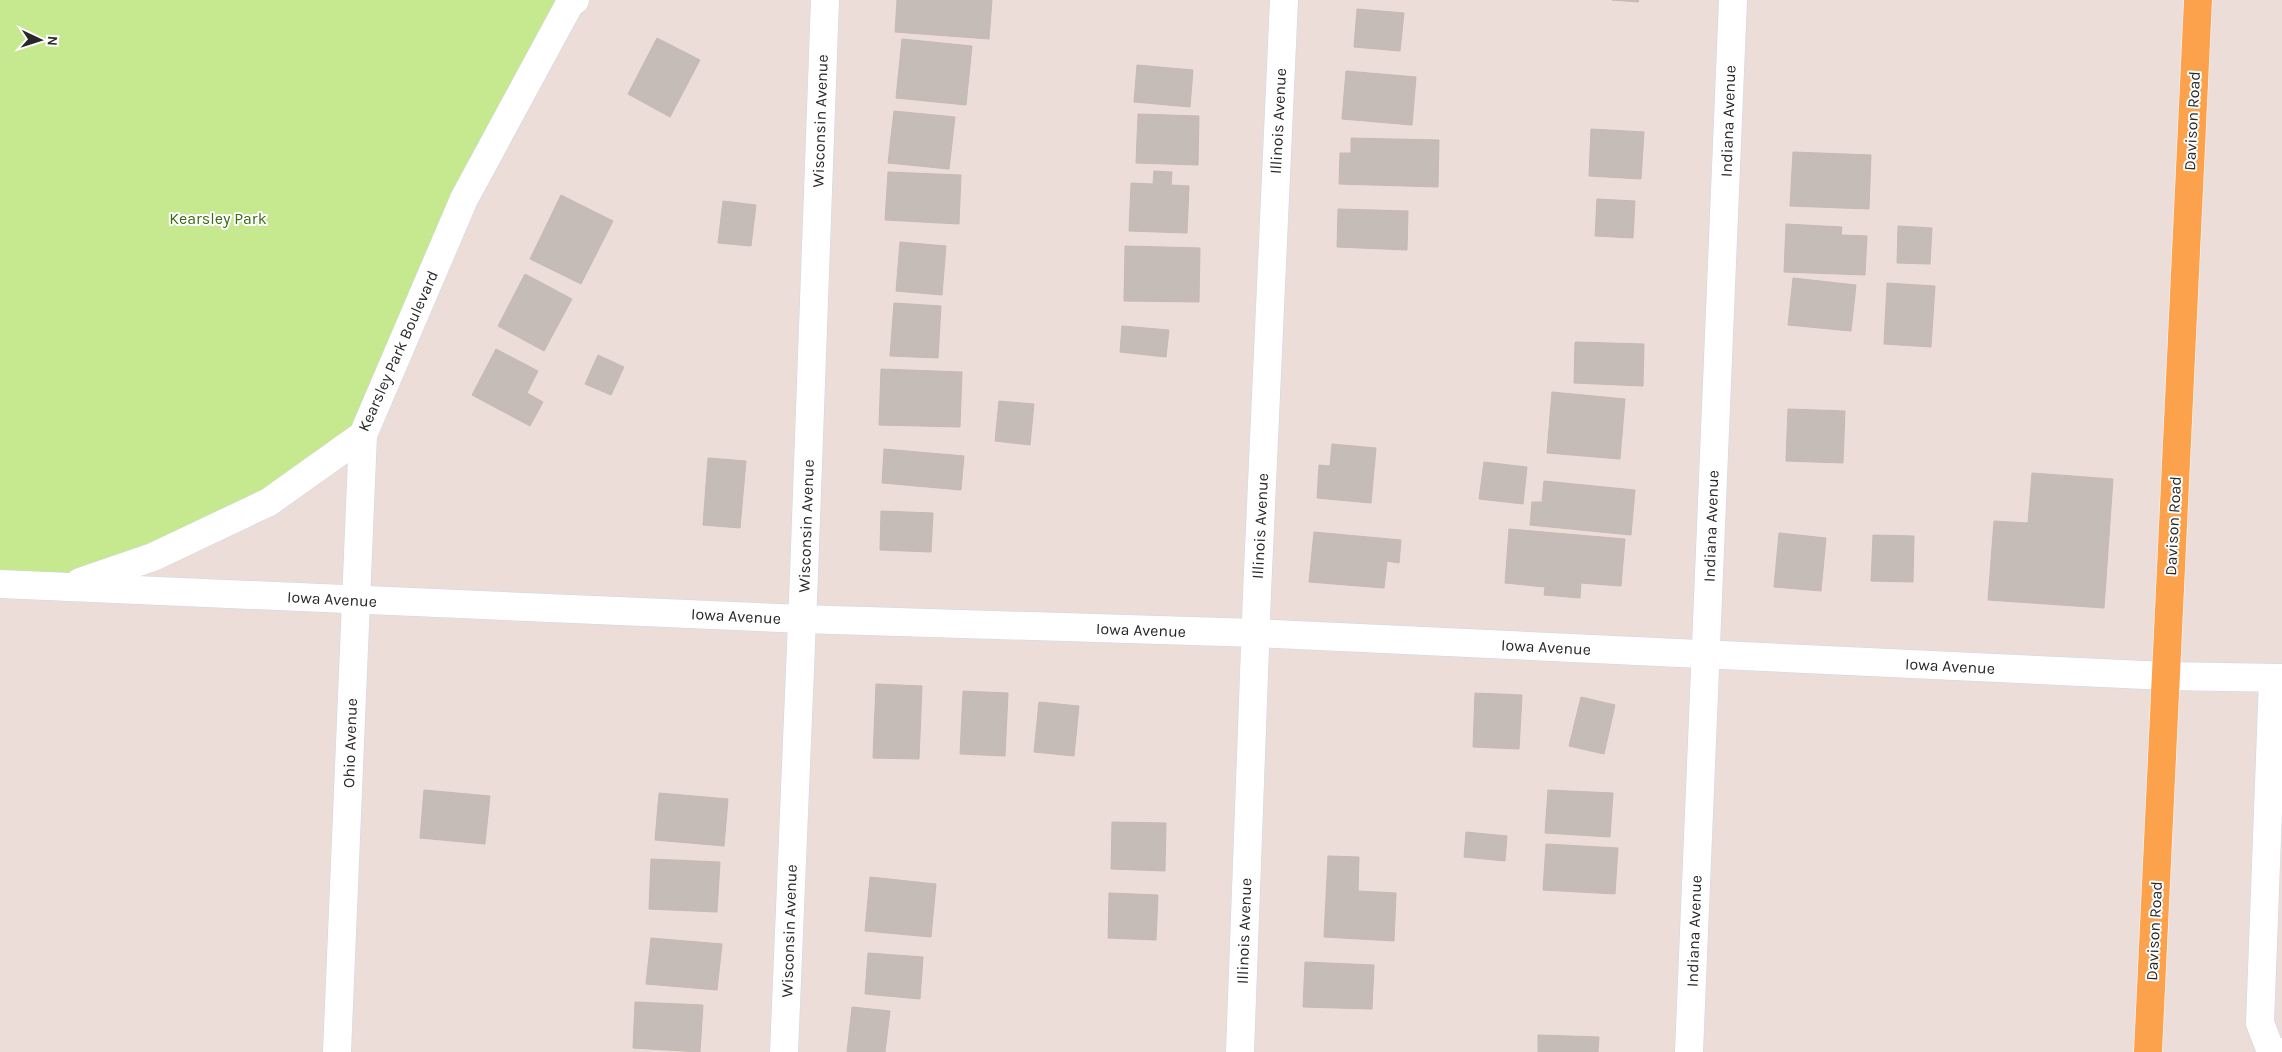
<svg xmlns="http://www.w3.org/2000/svg" width="2282" height="1052" viewBox="0 0 2282 1052" font-family="Karla,sans-serif">
<style>
.green{fill:#c6e88e}
.building{fill:#c6bcb7;stroke:#c7b9b2}
.lines{fill:none;stroke-linecap:round;stroke-linejoin:round}
.minor-casing{stroke:#cdd7e3;stroke-width:29}
.major-casing{stroke:#fff;stroke-width:29}
.minor{stroke:#fff;stroke-width:28}
.major{stroke:#fca14c;stroke-width:28}
.labels{text-anchor:middle;dominant-baseline:central;stroke-width:4;stroke-linejoin:round;paint-order:stroke}
.street-label{font-size:16px;fill:#282828;stroke:#fff}
.park-label{font-size:16px;fill:#3e6a13;stroke:#fff}
</style>
<rect width="100%" height="100%" fill="#ecddd8"/>
<path class="green" d="M0 0H575L363 435 269 502 67 587 0 584Z"/>
<g class="building">
<path d="M897 0H992L989 39 895 32Z"/>
<path d="M1612 0H1639L1638 2Z"/>
<path d="M1357 9 1404 13 1400 51 1354 47Z"/>
<path d="M657 38 700 60 670 117 628 94Z"/>
<path d="M902 39 972 46 966 105 896 98Z"/>
<path d="M1137 65 1193 70 1190 107 1134 102Z"/>
<path d="M1346 71 1416 77 1412 125 1342 119Z"/>
<path d="M894 111 955 117 949 169 888 163Z"/>
<path d="M1138 114 1199 116 1198 165 1136 163Z"/>
<path d="M1591 129 1644 132 1641 179 1589 176Z"/>
<path d="M1351 138 1439 140 1438 187 1339 184 1340 153H1351Z"/>
<path d="M1793 152 1871 155 1869 209 1790 206Z"/>
<path d="M1154 171 1172 172 1171 185 1189 186 1187 233 1129 231 1131 183 1153 184Z"/>
<path d="M888 172 961 175 959 224 885 220Z"/>
<path d="M561 195 613 221 581 284 530 259Z"/>
<path d="M1597 199 1635 201 1633 238 1595 236Z"/>
<path d="M723 201 756 205 751 246 718 243Z"/>
<path d="M1338 209 1408 211 1407 250 1337 247Z"/>
<path d="M1786 224 1842 227 1841 235 1867 236 1865 275 1784 272Z"/>
<path d="M1898 226 1932 228 1930 264 1897 263Z"/>
<path d="M900 242 946 246 942 295 896 291Z"/>
<path d="M1125 246 1200 248 1199 302 1124 301Z"/>
<path d="M525 274 572 299 544 351 498 326Z"/>
<path d="M1793 278 1856 285 1851 331 1788 325Z"/>
<path d="M1887 283 1935 286 1931 347 1884 344Z"/>
<path d="M894 303 941 306 938 358 890 356Z"/>
<path d="M1122 326 1169 330 1166 357 1120 352Z"/>
<path d="M1575 342 1644 344 1643 386 1574 383Z"/>
<path d="M496 349 538 371 527 393 543 402 530 426 472 395Z"/>
<path d="M598 355 624 367 611 395 585 384Z"/>
<path d="M881 369 962 372 960 427 879 425Z"/>
<path d="M1552 392 1625 399 1620 459 1547 453Z"/>
<path d="M999 401 1034 404 1030 445 995 441Z"/>
<path d="M1788 409 1845 411 1843 463 1786 461Z"/>
<path d="M1332 444 1376 448 1371 503 1317 498 1319 465 1330 466Z"/>
<path d="M884 449 964 456 961 490 882 483Z"/>
<path d="M708 458 746 461 740 528 703 525Z"/>
<path d="M1484 462 1527 467 1523 504 1479 499Z"/>
<path d="M2032 473 2113 479 2104 608 1988 600 1994 521 2028 523Z"/>
<path d="M1544 481 1635 490 1631 535 1530 525 1532 502H1542Z"/>
<path d="M881 511 933 513 931 552 880 550Z"/>
<path d="M1509 529 1625 539 1621 586 1581 583 1580 598 1544 595 1545 587 1505 583Z"/>
<path d="M1314 532 1401 540 1399 563 1387 561 1384 588 1309 582Z"/>
<path d="M1779 533 1826 538 1821 591 1774 587Z"/>
<path d="M1873 535 1914 536 1913 582 1871 581Z"/>
<path d="M876 684 922 686 919 759 873 758Z"/>
<path d="M963 691 1008 693 1005 756 960 754Z"/>
<path d="M1475 693 1522 695 1519 749 1473 747Z"/>
<path d="M1581 697 1615 705 1604 754 1569 746Z"/>
<path d="M1039 702 1079 706 1074 756 1034 752Z"/>
<path d="M424 790 490 796 485 844 420 838Z"/>
<path d="M1548 790 1613 793 1610 837 1545 833Z"/>
<path d="M659 793 728 799 724 846 655 840Z"/>
<path d="M1112 822 1166 823 1165 871 1111 869Z"/>
<path d="M1466 832 1507 836 1505 861 1464 857Z"/>
<path d="M1546 844 1618 848 1615 894 1543 890Z"/>
<path d="M1328 856 1359 857 1358 891 1396 893 1394 941 1324 937Z"/>
<path d="M651 859 720 862 717 912 649 909Z"/>
<path d="M870 877 936 884 931 937 865 931Z"/>
<path d="M1109 893 1158 895 1156 940 1108 938Z"/>
<path d="M651 938 722 944 717 990 646 984Z"/>
<path d="M868 953 923 957 920 999 865 994Z"/>
<path d="M1305 962 1374 965 1372 1009 1303 1007Z"/>
<path d="M635 1002 703 1005 700 1052 633 1048Z"/>
<path d="M852 1007 890 1011 885 1052H847Z"/>
<path d="M1538 1035 1599 1037 1598 1052H1538Z"/>
</g>
<g class="lines">
<defs>
<g id="minor">
<path d="M80 582 153 557 269 502 363 435 464 199 569 5 575 0"/>
<path d="M0 584 802 619 1255 633 2166 676 2282 678"/>
<path d="M2273 678 2260 1023 2270 1049 2279 1052"/>
<path d="M337 1052 363 435"/>
<path d="M784 1052 804 574 825 0"/>
<path d="M1240 1052 1257 593 1284 0"/>
<path d="M1689 1052 1733 0"/>
</g>
<path id="major" d="M2148 1052 2198 0"/>
</defs>
<use href="#minor" class="minor-casing"/>
<use href="#major" class="major-casing"/>
<use href="#minor" class="minor"/>
<use href="#major" class="major"/>
</g>
<g class="labels">
<g class="street-label">
<text transform="translate(820 121) rotate(-88)">Wisconsin Avenue</text>
<text transform="translate(1278 121) rotate(-87)">Illinois Avenue</text>
<text transform="translate(1728 121) rotate(-88)">Indiana Avenue</text>
<text transform="translate(2192 121) rotate(-87)">Davison Road</text>
<text transform="translate(398 351) rotate(-66)">Kearsley Park Boulevard</text>
<text transform="translate(806 526) rotate(-88)">Wisconsin Avenue</text>
<text transform="translate(1260 526) rotate(-87)">Illinois Avenue</text>
<text transform="translate(1711 526) rotate(-88)">Indiana Avenue</text>
<text transform="translate(2173 526) rotate(-87)">Davison Road</text>
<text transform="translate(332 599) rotate(3)">Iowa Avenue</text>
<text transform="translate(736 616) rotate(3)">Iowa Avenue</text>
<text transform="translate(1141 630) rotate(2)">Iowa Avenue</text>
<text transform="translate(1546 647) rotate(3)">Iowa Avenue</text>
<text transform="translate(1950 666) rotate(3)">Iowa Avenue</text>
<text transform="translate(350 743) rotate(-88)">Ohio Avenue</text>
<text transform="translate(789 931) rotate(-88)">Wisconsin Avenue</text>
<text transform="translate(1244 931) rotate(-88)">Illinois Avenue</text>
<text transform="translate(1694 931) rotate(-88)">Indiana Avenue</text>
<text transform="translate(2154 931) rotate(-87)">Davison Road</text>
</g>
<g class="park-label">
<text x="218" y="218">Kearsley Park</text>
</g>
</g>
<g transform="translate(40 40) rotate(94)" stroke="#ffffff" stroke-width="4" paint-order="stroke">
<path d="M0-4L9 19L0 12L-9 19Z" fill="#282828"/>
<text y="-8" font-size="14" font-weight="bold" text-anchor="middle" fill="#282828">N</text>
</g>
</svg>
